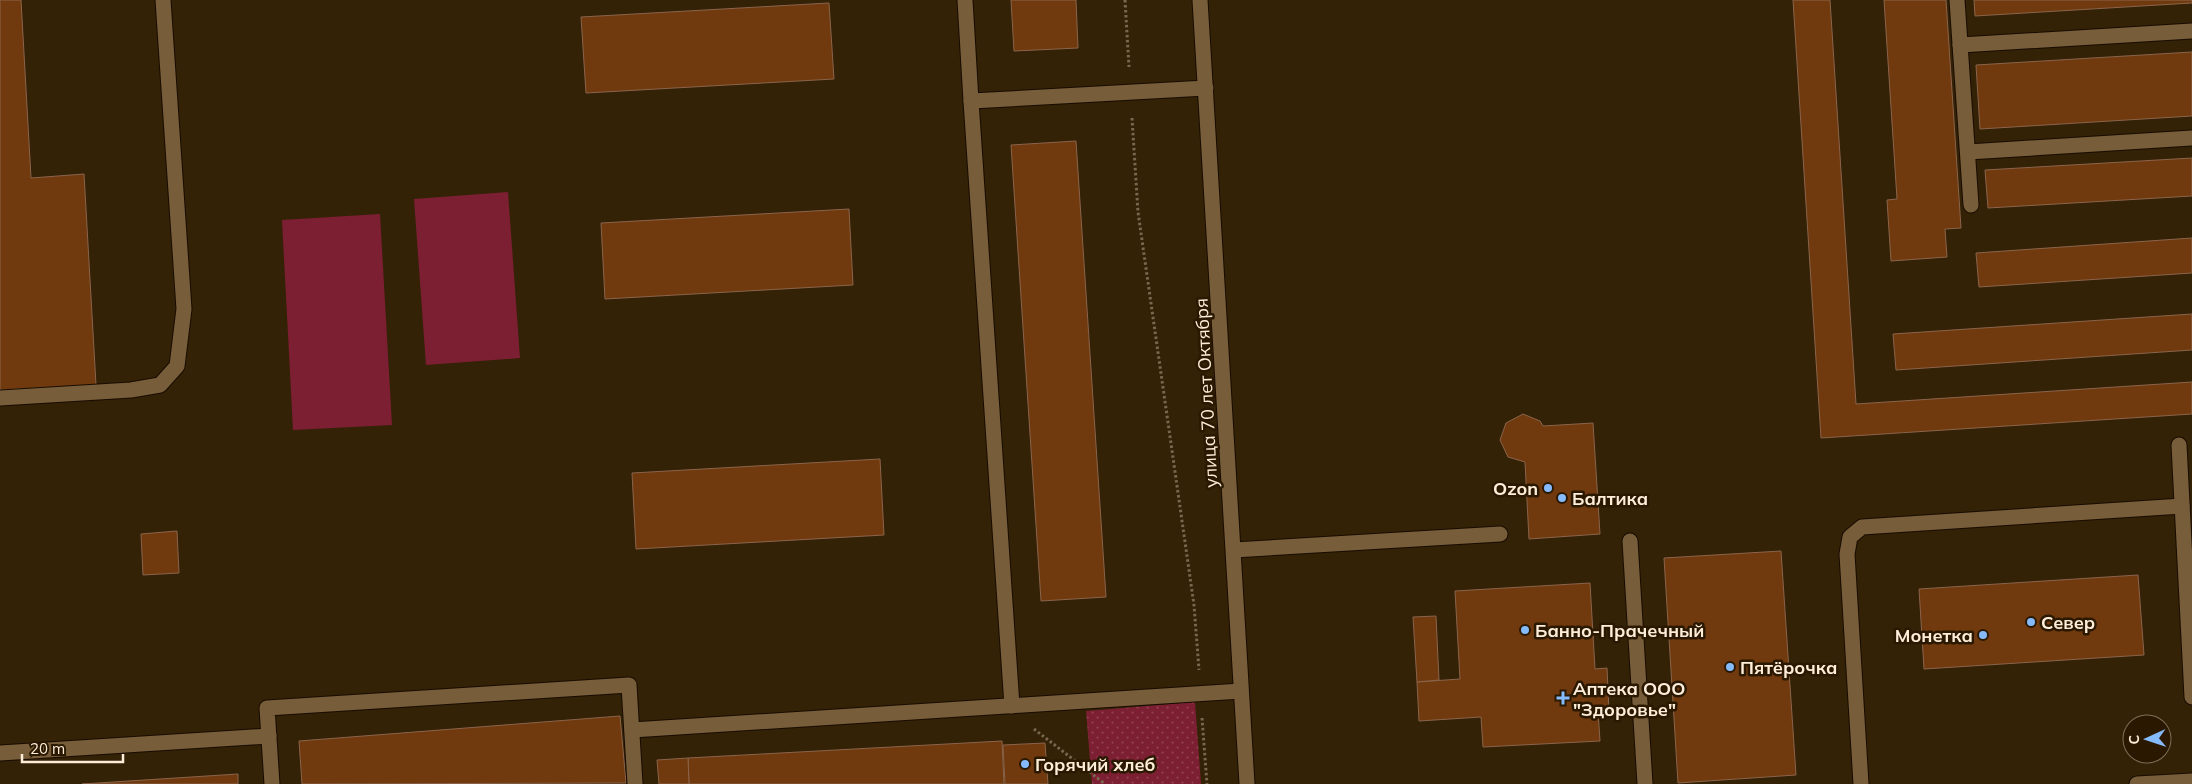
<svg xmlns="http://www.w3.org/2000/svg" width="2192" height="784" viewBox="0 0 2192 784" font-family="Mulish,sans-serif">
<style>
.grass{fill:url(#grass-dots)}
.garden{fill:#7c1f32}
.building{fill:#713a0e;stroke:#8a644b}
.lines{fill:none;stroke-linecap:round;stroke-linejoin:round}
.minor-casing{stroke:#180c00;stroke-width:17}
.path{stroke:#79684f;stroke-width:3;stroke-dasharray:2.5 2.5;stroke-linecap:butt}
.minor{stroke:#775d39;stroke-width:15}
.poi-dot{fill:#86bbfb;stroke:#2a1800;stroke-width:2}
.labels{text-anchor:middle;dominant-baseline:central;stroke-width:5;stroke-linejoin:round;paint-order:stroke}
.street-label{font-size:18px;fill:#fdedd9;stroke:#2a1800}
.poi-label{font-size:18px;font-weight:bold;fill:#fdedd9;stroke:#2a1800;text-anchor:start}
</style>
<defs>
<pattern id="grass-dots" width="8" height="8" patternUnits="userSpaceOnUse" patternTransform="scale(1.25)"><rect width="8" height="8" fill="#7c1f32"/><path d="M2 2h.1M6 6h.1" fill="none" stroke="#90404f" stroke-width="1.8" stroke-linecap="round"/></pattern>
</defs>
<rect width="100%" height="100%" fill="#342206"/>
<path class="grass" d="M1195 702 1201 784H1092L1086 711Z"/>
<g class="garden">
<path d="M508 192 520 358 426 365 414 199Z"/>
<path d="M380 214 392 425 293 430 282 220Z"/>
</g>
<g class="building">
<path d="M0 0H21L31 178 84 174 96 385 0 390Z"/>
<path d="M1011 0H1076L1078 48 1014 51Z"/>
<path d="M1793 0H1830L1856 404 2192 382V414L1821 438Z"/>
<path d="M1884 0H1946L1961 228 1945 229 1947 257 1891 261 1887 200 1897 199Z"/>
<path d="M1974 0H2192V3L1975 16Z"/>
<path d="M829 3 834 79 586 93 581 17Z"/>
<path d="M2192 52V116L1980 129 1976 65Z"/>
<path d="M1076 141 1106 597 1041 601 1011 145Z"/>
<path d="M2192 158V196L1988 208 1985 170Z"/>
<path d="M849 209 853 285 605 299 601 223Z"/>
<path d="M2192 238V273L1979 287 1976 253Z"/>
<path d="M2192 314V350L1896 370 1893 334Z"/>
<path d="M1523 414 1540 421 1543 426 1593 423 1600 534 1529 539 1525 462 1508 457 1500 440 1506 423Z"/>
<path d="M880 459 884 535 636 549 632 473Z"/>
<path d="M177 531 179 573 143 575 141 534Z"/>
<path d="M1781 551 1796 775 1678 783 1664 558Z"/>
<path d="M2138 575 2144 655 1924 669 1919 589Z"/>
<path d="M1590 583 1595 669 1607 668 1609 711H1598L1600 741 1483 747 1481 717 1419 721 1417 682 1460 679 1455 591Z"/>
<path d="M1436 616 1439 680 1417 682 1413 617Z"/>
<path d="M620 716 626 783 302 784 299 741Z"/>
<path d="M1002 741 1004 784H689L688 758Z"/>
<path d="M1045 743 1048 784H1005L1003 745Z"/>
<path d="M688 758 689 784H659L657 760Z"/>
<path d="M238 774V784H82Z"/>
</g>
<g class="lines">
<defs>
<g id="minor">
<path d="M965 0 971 101 1206 88"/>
<path d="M1200 0 1247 784"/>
<path d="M1957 0 1971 205"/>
<path d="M1960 45 2192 31"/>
<path d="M971 101 1012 706"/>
<path d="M1968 152 2192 138"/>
<path d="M0 398 131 390 160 385 177 366 184 309 163 0"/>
<path d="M2179 445 2192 697"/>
<path d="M1630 541 1645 784"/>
<path d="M1234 550 1500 534"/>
<path d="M632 730 1241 691"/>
<path d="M0 753 269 736"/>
<path d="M272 784 267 708 629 685 635 784"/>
<path d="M1861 784 1847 554 1850 537 1862 527 2182 506"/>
<path d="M2137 784 2192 781"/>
</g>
</defs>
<use href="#minor" class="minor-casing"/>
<g class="path">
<path d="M1125 0 1129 67"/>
<path d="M1132 118 1138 212 1194 605 1199 670"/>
<path d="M1202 718 1207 784"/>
<path d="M1034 729 1105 784"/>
</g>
<use href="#minor" class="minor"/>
</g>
<g class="poi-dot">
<circle cx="1548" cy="488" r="5"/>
<circle cx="1562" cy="498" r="5"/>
<circle cx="2031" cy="622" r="5"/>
<circle cx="1525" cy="630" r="5"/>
<circle cx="1983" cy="635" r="5"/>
<circle cx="1730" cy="667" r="5"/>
<path d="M1560.5 690.5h5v5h5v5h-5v5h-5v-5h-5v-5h5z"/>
<circle cx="1025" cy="764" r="5"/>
</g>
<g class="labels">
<g class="street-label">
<text transform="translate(1206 393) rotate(-93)">улица 70 лет Октября</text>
</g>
<g class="poi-label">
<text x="1538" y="488" text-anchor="end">Ozon</text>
<text x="1572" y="498">Балтика</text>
<text x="2041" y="622">Север</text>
<text x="1535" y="630">Банно-Прачечный</text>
<text x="1973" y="635" text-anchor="end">Монетка</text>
<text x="1740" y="667">Пятёрочка</text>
<text x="1573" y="688">Аптека ООО<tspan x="1573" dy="21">"Здоровье"</tspan></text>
<text x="1035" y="764">Горячий хлеб</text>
</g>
</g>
<g transform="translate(2147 739) rotate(267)"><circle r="24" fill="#2a1800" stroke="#7e6d57"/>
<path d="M0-4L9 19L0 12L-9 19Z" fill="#86bbfb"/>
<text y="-8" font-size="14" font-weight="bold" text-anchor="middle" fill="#fdedd9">С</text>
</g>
<path d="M22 754v8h101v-8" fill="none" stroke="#fdedd9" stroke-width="2.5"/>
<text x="30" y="754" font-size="15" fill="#fdedd9" stroke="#2a1800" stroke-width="4" paint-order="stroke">20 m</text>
</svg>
